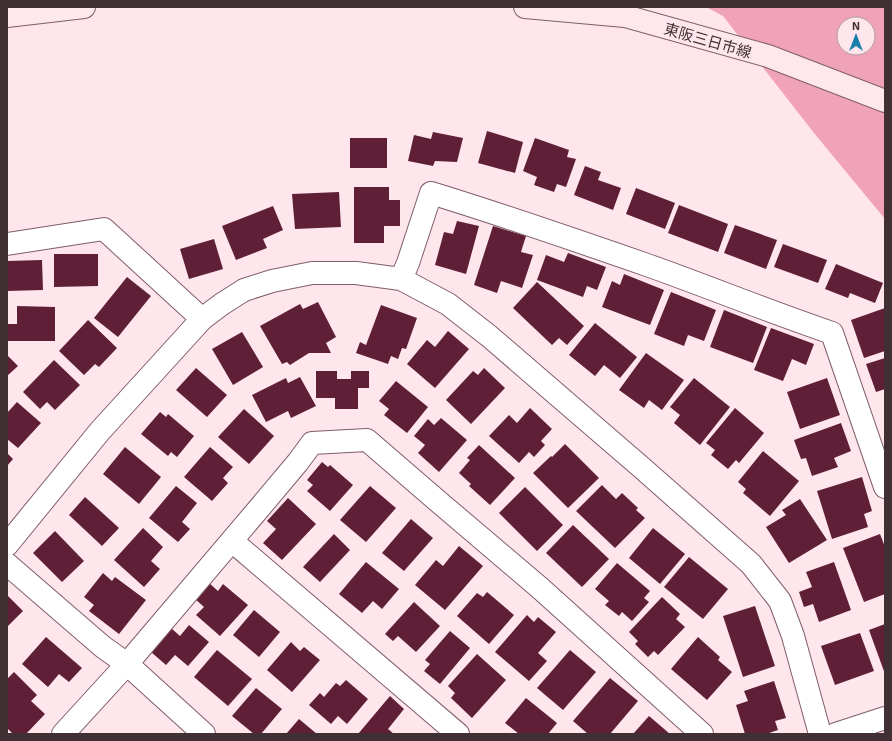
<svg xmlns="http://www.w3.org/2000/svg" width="892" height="741" viewBox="0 0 892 741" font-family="'Exo 2','Noto Sans JP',sans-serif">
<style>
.forest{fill:#f0a2b8;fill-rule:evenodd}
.building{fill:#5f2037}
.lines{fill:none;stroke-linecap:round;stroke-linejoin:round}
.minor-casing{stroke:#805d67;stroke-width:24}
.secondary-casing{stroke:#805d67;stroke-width:24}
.minor{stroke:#fff;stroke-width:22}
.secondary{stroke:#fee8ee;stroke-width:22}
.labels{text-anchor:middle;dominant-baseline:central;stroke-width:4;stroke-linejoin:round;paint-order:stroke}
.street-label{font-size:15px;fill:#403034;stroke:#fee6ec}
</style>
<rect width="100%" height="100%" fill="#fee6ec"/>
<path class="forest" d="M706 7H885V219L814 133 723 16ZM844 24H868V48H844Z"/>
<g class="building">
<path d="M487 131 523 142 515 173 478 163Z"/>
<path d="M433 132 463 138 457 162 435 161 433 166 408 161 414 135 431 139Z"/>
<rect x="350" y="138" width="37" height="30"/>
<path d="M535 138 569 150 567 157 576 159 566 187 557 184 554 192 534 185 537 177 523 171Z"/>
<path d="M585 166 601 172 598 180 621 188 613 210 574 195Z"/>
<path d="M354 187H389V200H400V226H384V243H354Z"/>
<path d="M636 188 675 203 665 229 626 214Z"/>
<path d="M339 192 341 227 295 229 292 194Z"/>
<path d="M679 205 728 224 718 252 668 233Z"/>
<path d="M273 206 283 230 263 239 267 248 236 260 222 226Z"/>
<path d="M457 221 479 226 466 274 435 265 444 232 453 234Z"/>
<path d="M735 225 777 240 766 269 724 253Z"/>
<path d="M493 226 526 236 521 252 533 255 522 288 501 281 497 293 474 285Z"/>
<path d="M214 239 223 269 189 279 180 249Z"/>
<path d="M783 244 827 260 818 283 774 267Z"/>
<path d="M568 253 606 267 597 290 587 286 583 297 537 280 546 255 564 262Z"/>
<path d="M54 254H98V286L54 287Z"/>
<path d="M42 260 43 290 7 291V261Z"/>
<path d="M836 264 883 283 875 303 850 293 848 298 825 289Z"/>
<path d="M624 274 664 290 650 325 602 307 612 281 620 285Z"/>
<path d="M127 277 151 296 118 337 94 318Z"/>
<path d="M537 282 584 326 567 345 559 338 552 345 513 308Z"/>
<path d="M671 292 716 310 704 341 688 335 684 346 654 334Z"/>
<path d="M318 302 336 337 326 343 331 353H309L290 365 287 362 282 364 260 326 300 304 303 309Z"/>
<path d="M381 305 417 318 406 349 402 348 398 359 391 356 388 364 356 353 360 342 366 345Z"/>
<path d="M17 306 55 307V341H7V324H17Z"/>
<path d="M885 308V351L864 358 851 320Z"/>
<path d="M724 310 767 327 753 363 710 347Z"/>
<path d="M88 320 117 348 99 367 95 364 84 375 59 351Z"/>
<path d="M595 323 637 357 620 378 604 365 595 376 569 355Z"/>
<path d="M771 328 814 344 806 365 792 359 783 381 754 370Z"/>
<path d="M448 331 469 349 435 388 407 364 427 340 435 347Z"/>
<path d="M242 332 263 367 233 385 212 349Z"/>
<path d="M646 353 684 380 662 410 649 400 644 408 619 390Z"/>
<path d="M7 355 18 366 7 376Z"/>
<path d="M885 358V389L876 392 866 364Z"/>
<path d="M54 360 80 385 55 410 47 402 40 409 23 392Z"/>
<path d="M196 368 227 395 207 417 176 390Z"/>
<path d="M484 368 505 388 471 424 446 400 473 371 478 375Z"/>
<path d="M316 371H337V379H351V371H369V388H358V409H335V398H316Z"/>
<path d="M300 377 316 406 291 418 288 411 266 422 252 395 286 378 288 383Z"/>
<path d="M694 378 730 407 700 445 674 423 680 415 670 407Z"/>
<path d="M827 378 840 415 800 429 787 392Z"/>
<path d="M396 381 428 407 407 433 384 415 389 409 379 401Z"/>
<path d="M17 402 41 423 18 448 7 439V413Z"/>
<path d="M530 408 552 429 541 441 545 445 534 457 529 452 519 463 489 436 509 415 517 423Z"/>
<path d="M735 408 764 433 739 463 736 460 728 469 711 455 715 450 706 443Z"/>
<path d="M244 409 274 436 249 464 218 437Z"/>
<path d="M160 412 166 417 168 414 194 436 177 457 171 452 168 456 141 434Z"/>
<path d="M441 418 467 440 439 472 418 453 425 445 414 436 428 419 434 425Z"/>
<path d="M841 423 851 451 834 458 838 467 812 476 806 458 801 459 794 440Z"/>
<path d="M565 444 599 478 568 508 533 473 551 456 552 457Z"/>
<path d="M479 445 515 478 490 505 469 486 471 484 459 473 470 460 467 458Z"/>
<path d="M125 447 161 477 139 504 103 474Z"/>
<path d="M210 447 233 467 223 478 228 483 212 501 184 477Z"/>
<path d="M763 451 799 481 770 516 743 493 746 489 738 482Z"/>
<path d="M7 453 13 459 7 466Z"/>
<path d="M322 462 328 467 330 465 353 485 330 511 307 491 313 485 307 480Z"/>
<path d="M862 477 872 511 864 514 868 527 832 539 817 491Z"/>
<path d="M602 485 616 499 622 493 638 508 636 510 645 518 615 548 576 511Z"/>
<path d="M176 486 197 503 182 522 190 529 178 542 149 518Z"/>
<path d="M370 486 396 508 366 542 340 520Z"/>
<path d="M525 487 563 525 537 551 499 513Z"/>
<path d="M85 497 119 528 102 546 69 515Z"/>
<path d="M288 498 316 524 282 560 263 543 276 529 267 521Z"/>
<path d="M800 499 827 540 789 563 766 527 786 515 782 510Z"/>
<path d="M411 519 433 538 404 571 382 553Z"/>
<path d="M573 525 609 559 582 587 546 553Z"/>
<path d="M143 528 163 547 151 561 160 569 144 587 114 560Z"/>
<path d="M653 528 685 554 660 584 629 558Z"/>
<path d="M55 531 84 561 62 582 33 553Z"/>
<path d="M334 534 350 550 320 582 303 567Z"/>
<path d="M880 534 885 547V594L864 602 843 548Z"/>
<path d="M459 546 483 566 445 610 415 585 436 560 443 566Z"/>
<path d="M689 557 728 589 703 619 664 587Z"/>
<path d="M366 562 399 589 382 609 373 601 362 613 339 594Z"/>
<path d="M834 562 851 610 819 622 813 604 804 607 799 592 812 587 806 572Z"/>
<path d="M617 563 650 591 644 598 649 602 632 621 622 612 619 616 605 605 609 601 595 589Z"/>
<path d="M103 573 112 581 115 577 146 600 119 634 89 611 94 605 84 597Z"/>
<path d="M208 582 218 591 223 584 248 605 220 636 196 615 204 607 194 598Z"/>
<path d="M487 592 514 615 489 644 457 616 477 593 483 597Z"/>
<path d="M7 595 23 611 7 627Z"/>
<path d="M662 597 680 614 676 619 685 627 658 655 654 651 648 657 635 644 638 641 629 632Z"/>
<path d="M414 602 440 626 416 652 398 636 393 641 385 634Z"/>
<path d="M755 606 775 666 743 677 723 616Z"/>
<path d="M254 610 280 632 259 657 233 635Z"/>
<path d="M527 615 534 622 538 617 556 632 538 653 547 661 529 681 495 652Z"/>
<path d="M885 624V674L869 630Z"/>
<path d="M189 625 209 642 188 666 175 655 166 665 151 652 171 628 180 636Z"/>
<path d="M450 631 470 648 440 684 424 671 430 664 425 660Z"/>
<path d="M860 633 874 671 835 685 821 646Z"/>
<path d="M46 637 82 668 69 682 59 674 48 687 22 664Z"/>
<path d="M698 637 720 657 718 660 732 672 707 700 671 669Z"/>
<path d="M291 642 300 651 304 647 320 660 292 692 267 670Z"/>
<path d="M217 650 252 679 228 706 194 677Z"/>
<path d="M570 650 596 672 563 710 537 688Z"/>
<path d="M477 654 506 680 472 718 451 698 455 693 448 686Z"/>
<path d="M14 672 37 695 31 701 45 714 26 734H13L7 728V719L8 718 7 716V679Z"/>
<path d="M610 678 638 701 610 734H588L573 721Z"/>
<path d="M346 680 368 699 347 724 338 716 331 724 309 705 320 693 324 697 336 683 340 686Z"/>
<path d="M774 681 786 718 775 721 778 730 766 734H745L736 705 748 701 744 691Z"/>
<path d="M256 688 282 709 261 734H254L232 716Z"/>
<path d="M390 696 404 709 388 729 394 734H358Z"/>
<path d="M526 698 557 723 548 734H519L505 723Z"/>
<path d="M649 716 670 734H633Z"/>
<path d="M299 719 317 734H286Z"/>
</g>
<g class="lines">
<defs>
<g id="minor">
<path d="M7 244 104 229 202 319"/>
<path d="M401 279 408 263 431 193C503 215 575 240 647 265 709 287 770 312 832 333L885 487"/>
<path d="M232 541 458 734"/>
<path d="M7 545 100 431 202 319 222 304 244 290 272 281 312 273H356L401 279 448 304 489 336 641 467 751 564 780 601 793 636 820 734"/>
<path d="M7 564 103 647 127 664 204 734"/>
<path d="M63 734 127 664 256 512 298 462 312 443 367 440 440 503 540 588 702 734"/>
<path d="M836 734 885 718"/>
</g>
<g id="secondary">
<path d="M525 7 625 16 768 56 885 101"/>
<path d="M7 16 84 7"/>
</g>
</defs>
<use href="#minor" class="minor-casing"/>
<use href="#secondary" class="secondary-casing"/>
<use href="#minor" class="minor"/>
<use href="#secondary" class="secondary"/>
</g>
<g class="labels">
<g class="street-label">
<text transform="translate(708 40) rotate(16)">東阪三日市線</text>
</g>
</g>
<rect width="892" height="741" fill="none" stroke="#403034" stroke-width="16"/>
<g transform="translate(856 36)"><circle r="19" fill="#fee6ec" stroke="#b29da2"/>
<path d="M0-3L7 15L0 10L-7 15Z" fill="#1781aa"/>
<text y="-6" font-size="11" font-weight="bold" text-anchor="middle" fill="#403034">N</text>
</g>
</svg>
